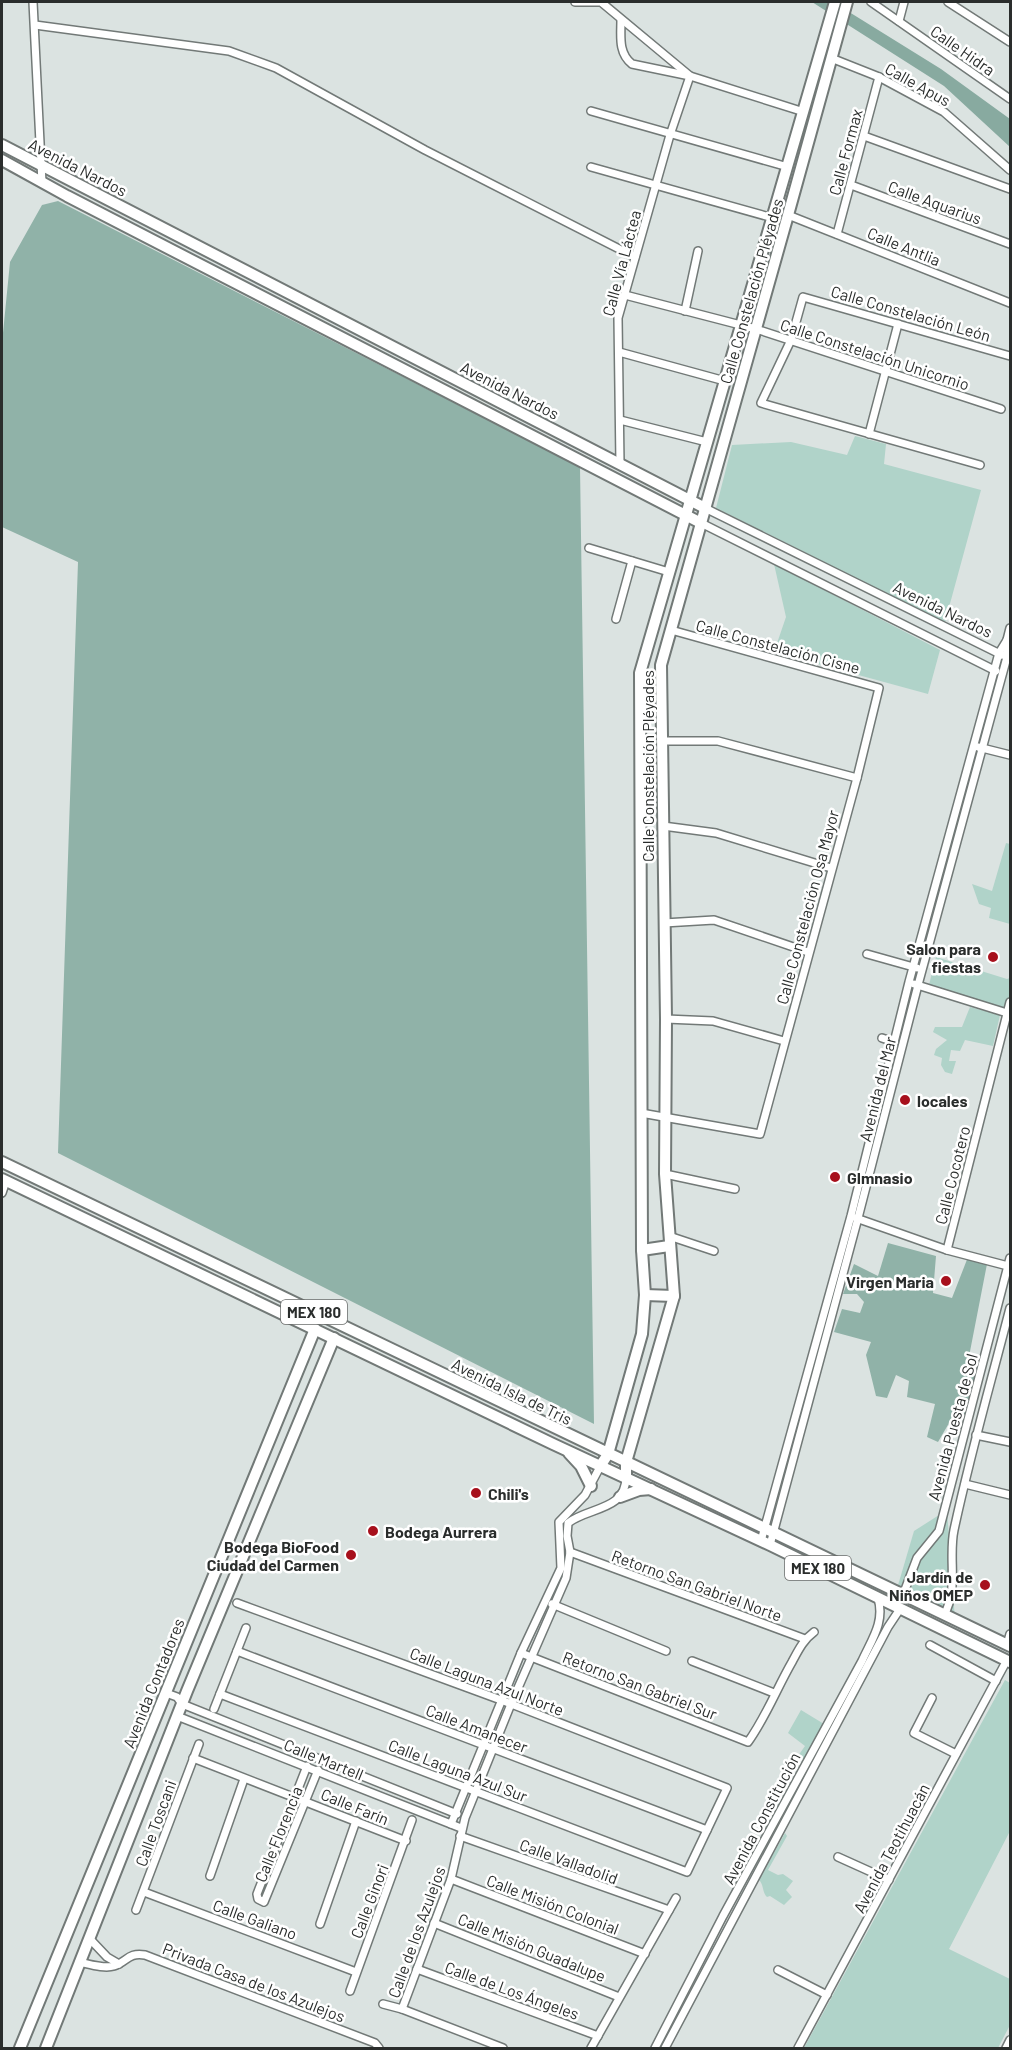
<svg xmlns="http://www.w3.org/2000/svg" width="1012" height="2050" viewBox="0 0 1012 2050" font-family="Barlow,sans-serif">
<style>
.green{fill:#b0d3c9}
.forest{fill:#90b2a8}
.water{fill:#88aaa0}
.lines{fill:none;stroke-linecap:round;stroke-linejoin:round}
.street-casing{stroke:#727977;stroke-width:10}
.secondary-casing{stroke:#727977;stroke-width:14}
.primary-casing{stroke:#727977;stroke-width:14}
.street{stroke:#fff;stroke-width:7}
.secondary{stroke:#fff;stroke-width:10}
.primary{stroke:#fff;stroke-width:10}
.poi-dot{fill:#a7101c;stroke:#fff;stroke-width:2}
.labels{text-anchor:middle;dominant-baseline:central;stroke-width:5;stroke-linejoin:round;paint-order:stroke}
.shield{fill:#fff;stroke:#6a6c6b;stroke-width:1.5}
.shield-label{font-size:15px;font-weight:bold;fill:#2a2d2c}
.street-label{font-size:16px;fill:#2a2d2c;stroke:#fff}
.poi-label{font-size:16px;font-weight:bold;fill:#2a2d2c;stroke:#fff;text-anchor:end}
</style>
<rect width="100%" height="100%" fill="#dbe3e1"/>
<g class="green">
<path d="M855 436 886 444 884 464 981 490 945 622 716 508 732 445 791 442 847 455Z"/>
<path d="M774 564 940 650 928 694 774 652 786 617Z"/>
<path d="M1006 843 1010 844V924L989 918 991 908 979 904 972 884 992 891Z"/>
<path d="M936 957 1007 979 1010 978V1000L1007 1013 928 989Z"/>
<path d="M970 1007 1000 1015 993 1046 965 1040 960 1051 951 1050 949 1061H956L952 1074 945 1072 941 1065 942 1058 934 1055 936 1049 947 1040 933 1032 935 1027H962Z"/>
<path d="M947 1510 955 1620 896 1592 914 1531Z"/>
<path d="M1005 1680 1010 1683V1831L949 1949 1010 1979V2025L998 2048H804Z"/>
<path d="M801 1710 824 1724 814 1741 806 1762 798 1756 805 1746 788 1733Z"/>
<path d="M785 1833 787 1836 768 1870 778 1875 783 1874 793 1881 786 1890 792 1897 784 1905 770 1896 767 1897C762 1892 764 1885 759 1880Z"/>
</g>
<g class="forest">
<path d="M58 201 580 467 594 1424 58 1153 78 562 2 527V343L10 262 42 205Z"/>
<path d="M888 1243 936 1256 933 1293 952 1298 968 1257 987 1264 966 1372 976 1374 967 1416 956 1411 938 1442 927 1437 935 1404 907 1397 909 1381 896 1375 887 1398 876 1396 866 1355 871 1342 834 1332 842 1309 860 1313 864 1302 857 1294H843L854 1264 878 1276Z"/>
</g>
<path class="water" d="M812 2H833L941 69 1010 119V147L944 86Z"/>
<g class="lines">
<defs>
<g id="street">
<path d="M33 2 42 183"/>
<path d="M575 2H601L690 76 670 135 618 318 620 464"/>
<path d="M871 2 1010 99"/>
<path d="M948 2 1010 42"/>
<path d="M621 20C621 36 618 53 632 64L690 76 804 112"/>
<path d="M899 21 904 2"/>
<path d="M35 25 229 51 276 68 425 150 635 257"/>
<path d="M831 58 879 77 944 112 1010 170"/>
<path d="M591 111 788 167"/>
<path d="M864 136 1010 189"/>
<path d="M591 167 773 218"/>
<path d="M851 185 1010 244"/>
<path d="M788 215 1010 303"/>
<path d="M837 234 879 77"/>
<path d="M625 295 756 329 1001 409"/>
<path d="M685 311 698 251"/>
<path d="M619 352 725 381"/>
<path d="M620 420 707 442"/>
<path d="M869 434 898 324"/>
<path d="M980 465 761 403 791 340 803 297 1010 356"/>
<path d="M705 508 1002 655"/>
<path d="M701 523 996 671"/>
<path d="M589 548 669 572"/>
<path d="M616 619 632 561"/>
<path d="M661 741H718L857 778"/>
<path d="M978 747 1010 755"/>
<path d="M663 826 716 833 831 868"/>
<path d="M664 923 714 920 808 952"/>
<path d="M867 954 917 968"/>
<path d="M914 984 1007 1013"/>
<path d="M666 1019 713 1021 784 1041"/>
<path d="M882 1038 894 1042"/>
<path d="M641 1113 760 1134 857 778 879 688 671 630"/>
<path d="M665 1174 735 1189"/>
<path d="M2 1193 6 1181"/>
<path d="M856 1218 947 1250 1008 1266"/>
<path d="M669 1236 714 1251"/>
<path d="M947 1250 1010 1002"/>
<path d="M976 1435 1010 1442"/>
<path d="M965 1484 1010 1495"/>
<path d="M761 1541 851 1216 909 982 999 653 1007 640 1010 628"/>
<path d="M770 1545 858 1218 918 985 1007 657V640"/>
<path d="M570 1552 805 1639"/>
<path d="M903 1595 917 1558 939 1531 1010 1258"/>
<path d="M552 1604 666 1651"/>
<path d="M944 1615C959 1588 948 1558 954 1530 970 1455 991 1382 1010 1308"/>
<path d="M930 1645 996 1681"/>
<path d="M1007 1645 1010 1634"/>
<path d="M237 1651 707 1830"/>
<path d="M521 1653 748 1742C766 1717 777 1688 792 1662 798 1651 803 1640 814 1632"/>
<path d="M692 1661 774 1693"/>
<path d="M166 1693 177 1697 182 1704 457 1814"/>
<path d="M220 1694 687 1872 727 1788 501 1700 237 1603"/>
<path d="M932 1698 914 1733 956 1754"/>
<path d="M214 1709 246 1628"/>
<path d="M177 1716 461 1828"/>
<path d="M193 1758 406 1841"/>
<path d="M307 1766 257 1894 258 1899 264 1902 318 1770"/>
<path d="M451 1824 521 1653 561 1568 559 1522 585 1495 601 1465"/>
<path d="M460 1836 669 1910"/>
<path d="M838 1857 889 1880"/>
<path d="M210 1876 244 1779"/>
<path d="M451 1879 645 1954"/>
<path d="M144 1892 356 1972"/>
<path d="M136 1910 199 1744"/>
<path d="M434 1923 619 1997"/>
<path d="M320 1924 356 1821"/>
<path d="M89 1938 107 1957 119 1964"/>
<path d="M79 1962C89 1964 104 1969 114 1966 127 1962 128 1952 145 1955L375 2043 379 2048"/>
<path d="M417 1969 598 2036"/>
<path d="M778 1970 827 1995"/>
<path d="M350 1991 412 1820"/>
<path d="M383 2004 402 2009 503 2048"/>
<path d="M402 2009 451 1879 465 1818 511 1704 566 1578 570 1552 567 1536 568 1523C588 1507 626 1511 626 1477"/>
<path d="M591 2048 676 1898"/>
<path d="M655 2048 723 1916 862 1661C872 1639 885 1622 878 1598"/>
<path d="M665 2048 888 1627 900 1609"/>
<path d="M798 2048 1007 1660"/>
<path d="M1006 2048 1010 2040"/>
</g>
<g id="secondary">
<path d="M2 145 705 508"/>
<path d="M2 160 67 196 701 523"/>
<path d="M642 1250 669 1246"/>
<path d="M645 1295 674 1296"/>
<path d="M601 1465 608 1454 642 1334 645 1295 642 1250 640 673 835 2"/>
<path d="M626 1477V1462L674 1296 665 1174 666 1019 661 665 788 215 847 2"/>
<path d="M20 2048 315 1329"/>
<path d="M46 2048 187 1691 334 1338"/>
</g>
<g id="primary">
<path d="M2 1162 1010 1646"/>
<path d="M2 1179 553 1444 770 1545 1010 1662"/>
<path d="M569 1453 581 1466 591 1486"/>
<path d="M620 1497 639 1490 651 1489"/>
</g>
</defs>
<use href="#street" class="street-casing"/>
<use href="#secondary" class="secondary-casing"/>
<use href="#primary" class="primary-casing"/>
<use href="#street" class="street"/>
<use href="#secondary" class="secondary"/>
<use href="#primary" class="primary"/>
</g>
<g class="poi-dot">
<circle cx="993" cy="957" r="6"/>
<circle cx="905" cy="1100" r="6"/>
<circle cx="835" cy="1177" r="6"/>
<circle cx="946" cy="1281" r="6"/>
<circle cx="476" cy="1493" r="6"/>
<circle cx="373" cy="1531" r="6"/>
<circle cx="351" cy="1555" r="6"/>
<circle cx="985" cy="1585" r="6"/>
</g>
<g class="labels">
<g class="shield">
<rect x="281" y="1300" width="66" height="24" rx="4.5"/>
<rect x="785" y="1556" width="66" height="24" rx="4.5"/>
</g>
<g class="shield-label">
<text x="314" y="1312">MEX 180</text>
<text x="818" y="1568">MEX 180</text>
</g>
<g class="street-label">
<text transform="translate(963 50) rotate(35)">Calle Hidra</text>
<text transform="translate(918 84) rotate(29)">Calle Apus</text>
<text transform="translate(845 152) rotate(-75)">Calle Formax</text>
<text transform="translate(78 167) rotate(27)">Avenida Nardos</text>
<text transform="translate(935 202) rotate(20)">Calle Aquarius</text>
<text transform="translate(904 246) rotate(22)">Calle Antlia</text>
<text transform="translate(621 263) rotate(-75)">Calle Vía Láctea</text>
<text transform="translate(751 291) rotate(-74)">Calle Constelación Pléyades</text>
<text transform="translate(911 313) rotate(16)">Calle Constelación León</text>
<text transform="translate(875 354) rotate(18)">Calle Constelación Unicornio</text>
<text transform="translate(510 390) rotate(27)">Avenida Nardos</text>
<text transform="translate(943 609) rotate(26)">Avenida Nardos</text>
<text transform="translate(778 646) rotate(15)">Calle Constelación Cisne</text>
<text transform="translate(647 766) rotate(-90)">Calle Constelación Pléyades</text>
<text transform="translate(807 907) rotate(-75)">Calle Constelación Osa Mayor</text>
<text transform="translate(877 1089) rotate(-76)">Avenida del Mar</text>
<text transform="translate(952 1175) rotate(-76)">Calle Cocotero</text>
<text transform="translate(512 1391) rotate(26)">Avenida Isla de Tris</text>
<text transform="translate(952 1427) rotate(-75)">Avenida Puesta de Sol</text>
<text transform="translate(697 1585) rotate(20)">Retorno San Gabriel Norte</text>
<text transform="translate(487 1681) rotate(21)">Calle Laguna Azul Norte</text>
<text transform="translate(153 1683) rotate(-68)">Avenida Contadores</text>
<text transform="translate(640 1685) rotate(21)">Retorno San Gabriel Sur</text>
<text transform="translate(477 1728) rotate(21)">Calle Amanecer</text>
<text transform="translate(324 1759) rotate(22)">Calle Martell</text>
<text transform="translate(458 1770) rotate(21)">Calle Laguna Azul Sur</text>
<text transform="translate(355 1806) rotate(22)">Calle Farín</text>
<text transform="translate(761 1818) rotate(-62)">Avenida Constitución</text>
<text transform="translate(155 1823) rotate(-70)">Calle Toscani</text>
<text transform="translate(278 1834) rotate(-68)">Calle Florencia</text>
<text transform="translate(891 1848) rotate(-62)">Avenida Teotihuacán</text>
<text transform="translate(569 1861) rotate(20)">Calle Valladolid</text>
<text transform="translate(369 1901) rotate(-69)">Calle Ginori</text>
<text transform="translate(553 1904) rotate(21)">Calle Misión Colonial</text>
<text transform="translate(255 1919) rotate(20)">Calle Galiano</text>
<text transform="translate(416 1932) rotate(-70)">Calle de los Azulejos</text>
<text transform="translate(532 1947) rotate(22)">Calle Misión Guadalupe</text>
<text transform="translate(254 1982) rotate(21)">Privada Casa de los Azulejos</text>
<text transform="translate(512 1990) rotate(20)">Calle de Los Ángeles</text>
</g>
<g class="poi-label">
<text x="981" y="948">Salon para<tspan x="981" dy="18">fiestas</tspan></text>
<text x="917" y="1100" text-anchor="start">locales</text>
<text x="847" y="1177" text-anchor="start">GImnasio</text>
<text x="934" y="1281">Virgen Maria</text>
<text x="488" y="1493" text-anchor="start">Chili's</text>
<text x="385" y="1531" text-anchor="start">Bodega Aurrera</text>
<text x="339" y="1546">Bodega BioFood<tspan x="339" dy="18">Ciudad del Carmen</tspan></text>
<text x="973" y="1576">Jardín de<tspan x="973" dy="18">Niños OMEP</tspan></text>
</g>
</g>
<rect width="1012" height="2050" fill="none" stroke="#2a2d2c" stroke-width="6"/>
</svg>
